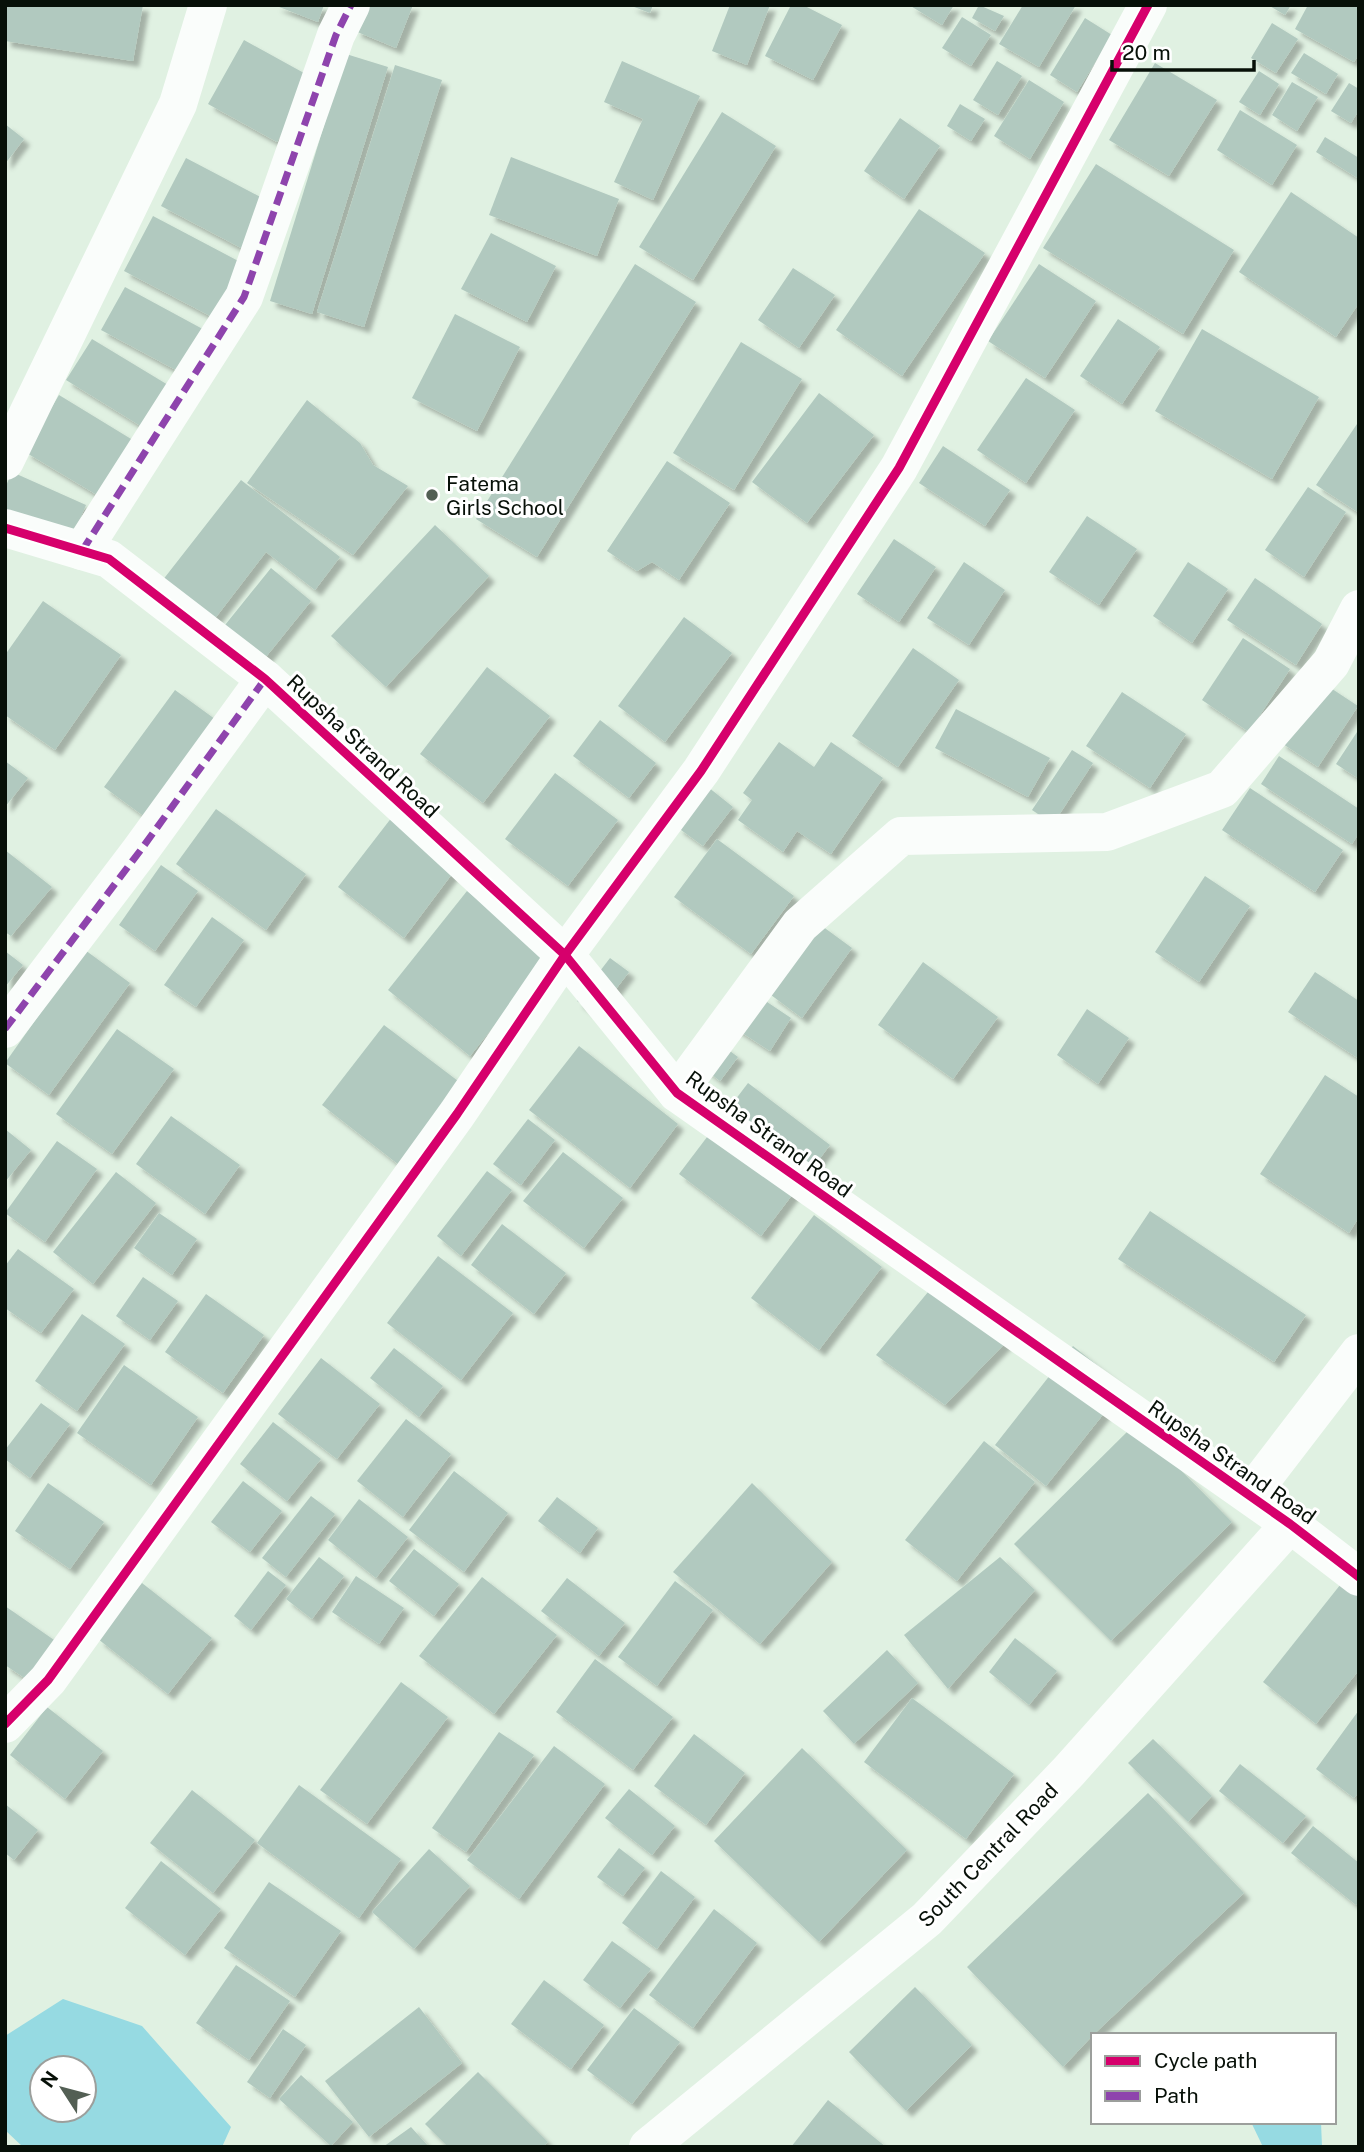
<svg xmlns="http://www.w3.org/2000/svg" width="1364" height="2152" viewBox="0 0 1364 2152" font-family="'Public Sans',sans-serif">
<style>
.water{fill:#96dae2;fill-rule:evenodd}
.building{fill:#b1c9bf;filter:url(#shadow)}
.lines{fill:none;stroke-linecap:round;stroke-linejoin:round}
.minor{stroke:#fafdfb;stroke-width:38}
.tertiary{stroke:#fafdfb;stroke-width:38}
.quiet{stroke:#8e44ad;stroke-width:7;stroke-dasharray:14 7;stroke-linecap:butt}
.cycleway-casing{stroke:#fff;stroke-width:13}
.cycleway{stroke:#d6006c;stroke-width:9}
.poi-dot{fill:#535f54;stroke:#fff;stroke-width:2.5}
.labels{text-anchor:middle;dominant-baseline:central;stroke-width:6;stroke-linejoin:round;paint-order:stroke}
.poi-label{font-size:21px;fill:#071008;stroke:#fff;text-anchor:start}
.street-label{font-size:21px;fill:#071008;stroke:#fff}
</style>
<defs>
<filter id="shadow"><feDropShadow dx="6" dy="6" stdDeviation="2" flood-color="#0004"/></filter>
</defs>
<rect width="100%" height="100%" fill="#e0f1e2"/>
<g class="water">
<path d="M63 1999 142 2026 231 2127 222 2147H23L5 2130V2036ZM42 2068H84V2110H42Z"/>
<path d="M1251 2122H1321L1322 2147H1263Z"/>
</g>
<g class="building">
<path d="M5 5H143L133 61 5 41Z"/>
<path d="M274 5H324L318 22Z"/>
<path d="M366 5H413L396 48 355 31Z"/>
<path d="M629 5H653L650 13Z"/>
<path d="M730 5H770L747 65 712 51Z"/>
<path d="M791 5H803L842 25 813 80 765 56Z"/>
<path d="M909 5H954L942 25Z"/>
<path d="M979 5 1004 16 995 31 972 18Z"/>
<path d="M1023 5H1076L1039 67 999 44Z"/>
<path d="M1268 5H1291L1285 15Z"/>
<path d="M1308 5H1359V54L1354 62 1295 29Z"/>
<path d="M962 17 991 35 971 66 942 48Z"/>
<path d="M1085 18 1112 35 1077 92 1050 75Z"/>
<path d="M1272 23 1298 39 1276 73 1251 58Z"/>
<path d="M244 40 313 78 277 142 208 104Z"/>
<path d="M1304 53 1338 74 1326 94 1291 73Z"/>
<path d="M346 54 388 67 312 314 270 301Z"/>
<path d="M622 61 700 96 653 200 614 182 643 119 604 102Z"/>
<path d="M997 61 1022 76 998 115 973 100Z"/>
<path d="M1155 63 1217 100 1169 176 1109 140Z"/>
<path d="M395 65 442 80 364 327 317 312Z"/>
<path d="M1259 71 1279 84 1260 115 1239 102Z"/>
<path d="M1029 80 1064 102 1030 159 994 136Z"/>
<path d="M1292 82 1318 97 1297 131 1272 115Z"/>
<path d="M1349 83 1359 89V110L1351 123 1331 111Z"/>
<path d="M960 104 985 119 971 141 947 126Z"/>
<path d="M1240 110 1297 145 1272 185 1217 150Z"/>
<path d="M722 112 776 146 693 280 639 247Z"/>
<path d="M900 118 940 146 904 199 864 171Z"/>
<path d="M5 124 24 139 5 164Z"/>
<path d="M1325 137 1359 158V179L1316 152Z"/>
<path d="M511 157 619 199 597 256 489 215Z"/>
<path d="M186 158 270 202 245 250 161 206Z"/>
<path d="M1096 164 1234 250 1183 334 1043 248Z"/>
<path d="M1291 192 1359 238V303L1336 337 1239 272Z"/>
<path d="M919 209 985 253 902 376 836 330Z"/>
<path d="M153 216 244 264 216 319 124 271Z"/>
<path d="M491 233 556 266 527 322 461 289Z"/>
<path d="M635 264 696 302 537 557 476 519Z"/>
<path d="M1039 264 1096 301 1045 378 988 341Z"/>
<path d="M793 268 835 295 799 348 758 320Z"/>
<path d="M125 287 210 333 187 376 101 330Z"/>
<path d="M455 314 520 347 477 431 412 398Z"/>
<path d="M1118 319 1160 347 1122 404 1080 376Z"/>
<path d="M1202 329 1319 397 1272 479 1155 411Z"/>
<path d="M92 339 178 391 152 433 66 380Z"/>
<path d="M741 342 802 379 734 490 673 453Z"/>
<path d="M1026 378 1075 410 1026 483 977 450Z"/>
<path d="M819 393 874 435 807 523 752 482Z"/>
<path d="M59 395 136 442 102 498 25 452Z"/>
<path d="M307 400 360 443 373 465 408 486 353 555 247 483Z"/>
<path d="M1359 421V513L1316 485Z"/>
<path d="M943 446 1010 490 985 526 919 483Z"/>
<path d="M667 461 730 503 679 580 652 562 637 571 607 551Z"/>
<path d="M12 472 86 505 70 541 5 512V488Z"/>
<path d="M241 480 340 557 315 590 266 552 213 621 162 581Z"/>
<path d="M1308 487 1346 512 1304 577 1265 550Z"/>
<path d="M1087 516 1137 549 1099 605 1049 572Z"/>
<path d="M435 525 489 576 386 687 331 636Z"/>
<path d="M894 539 936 567 899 622 857 594Z"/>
<path d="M964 562 1005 590 969 645 927 618Z"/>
<path d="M1188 562 1228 589 1192 643 1153 616Z"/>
<path d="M271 568 311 601 261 663 221 630Z"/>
<path d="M1255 578 1322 624 1296 665 1227 620Z"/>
<path d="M43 601 121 655 55 750 5 715V655Z"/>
<path d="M684 617 732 653 665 742 618 706Z"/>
<path d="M1243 638 1290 669 1249 732 1202 700Z"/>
<path d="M913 648 959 680 898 767 852 736Z"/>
<path d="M487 667 550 716 483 803 420 754Z"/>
<path d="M1320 681 1358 706 1318 767 1280 742Z"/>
<path d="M175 690 219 722 149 820 104 787Z"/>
<path d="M1122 692 1186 734 1150 788 1086 746Z"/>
<path d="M956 709 1050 758 1028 797 935 748Z"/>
<path d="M600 720 656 763 629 798 573 756Z"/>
<path d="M1359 729V779L1336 764Z"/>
<path d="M779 742 814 767 831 742 883 778 831 854 797 831 783 852 738 820 752 800 743 793Z"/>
<path d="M1072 750 1093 763 1053 824 1032 810Z"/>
<path d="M1279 756 1359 809V833L1352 844 1261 784Z"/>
<path d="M5 761 28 778 5 807Z"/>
<path d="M555 773 618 820 568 886 505 839Z"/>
<path d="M708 787 733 807 703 846 677 827Z"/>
<path d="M1250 788 1343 850 1315 892 1222 830Z"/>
<path d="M399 808 464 858 404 938 338 887Z"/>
<path d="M216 809 306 874 266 930 176 864Z"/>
<path d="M717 839 794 896 751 954 674 897Z"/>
<path d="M5 850 52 887 11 936 5 932Z"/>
<path d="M161 865 198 891 155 951 119 925Z"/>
<path d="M1205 876 1250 906 1199 982 1155 952Z"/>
<path d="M467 891 549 957 470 1056 388 990Z"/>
<path d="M212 917 244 940 196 1007 164 985Z"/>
<path d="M822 926 852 948 802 1018 771 995Z"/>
<path d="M85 950 130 983 49 1095 5 1063Z"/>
<path d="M5 951 23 965 5 987Z"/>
<path d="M610 958 629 972 596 1015 577 1001Z"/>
<path d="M923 962 998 1017 953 1079 878 1025Z"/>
<path d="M1315 972 1359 1001V1059L1288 1012Z"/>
<path d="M755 994 791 1018 770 1051 733 1027Z"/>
<path d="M1087 1009 1129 1038 1098 1084 1057 1055Z"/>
<path d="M384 1025 466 1087 403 1168 322 1105Z"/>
<path d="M117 1029 174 1069 112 1154 56 1114Z"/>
<path d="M707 1034 738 1057 720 1081 690 1058Z"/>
<path d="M579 1046 678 1124 630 1188 529 1110Z"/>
<path d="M1325 1075 1359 1097V1217L1349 1233 1260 1174Z"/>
<path d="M748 1083 830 1145 761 1236 679 1174Z"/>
<path d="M171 1116 240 1165 205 1214 136 1164Z"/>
<path d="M528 1119 555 1140 521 1185 493 1164Z"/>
<path d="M5 1129 31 1150 5 1182Z"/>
<path d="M57 1141 97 1169 45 1242 5 1213Z"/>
<path d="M563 1152 623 1198 584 1248 523 1201Z"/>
<path d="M487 1171 512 1190 461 1256 437 1236Z"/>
<path d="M116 1172 156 1203 93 1284 53 1252Z"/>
<path d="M1150 1211 1306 1315 1274 1362 1118 1259Z"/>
<path d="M159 1213 197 1239 172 1275 134 1248Z"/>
<path d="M814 1215 882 1267 819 1350 751 1298Z"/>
<path d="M502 1224 566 1273 534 1314 471 1265Z"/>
<path d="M18 1249 74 1289 41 1333 5 1308V1266Z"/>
<path d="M438 1256 513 1313 461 1380 387 1323Z"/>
<path d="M947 1269 1018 1330 945 1405 876 1355Z"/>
<path d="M143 1277 178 1301 150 1340 116 1316Z"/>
<path d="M206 1294 264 1335 223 1393 165 1352Z"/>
<path d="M82 1314 125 1344 77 1411 35 1381Z"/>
<path d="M1073 1346 1125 1387 1046 1486 995 1445Z"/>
<path d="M394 1348 443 1386 419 1417 370 1378Z"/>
<path d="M321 1358 380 1404 337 1459 278 1414Z"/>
<path d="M124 1365 198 1417 151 1485 77 1433Z"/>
<path d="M41 1403 70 1424 30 1478 5 1459V1450Z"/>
<path d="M406 1419 451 1454 403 1517 357 1481Z"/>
<path d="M273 1422 321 1459 287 1501 240 1464Z"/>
<path d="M1135 1424 1232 1522 1111 1641 1014 1544Z"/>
<path d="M984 1441 1035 1482 957 1581 905 1540Z"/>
<path d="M454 1471 508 1513 464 1572 409 1530Z"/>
<path d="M243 1481 282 1511 250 1552 211 1522Z"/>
<path d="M48 1483 104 1522 70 1569 15 1531Z"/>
<path d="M752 1483 832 1562 760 1644 673 1572Z"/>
<path d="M311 1496 335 1514 286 1577 262 1558Z"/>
<path d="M557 1497 598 1528 580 1553 538 1521Z"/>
<path d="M359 1499 408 1537 376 1578 328 1540Z"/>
<path d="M414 1549 459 1584 434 1616 389 1581Z"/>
<path d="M319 1557 344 1576 312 1619 286 1599Z"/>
<path d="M1000 1557 1035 1590 948 1689 904 1635Z"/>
<path d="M268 1571 286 1585 251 1630 234 1616Z"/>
<path d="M1348 1575 1359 1583V1670L1316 1724 1263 1682Z"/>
<path d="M356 1576 404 1608 379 1644 332 1612Z"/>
<path d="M482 1577 557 1635 494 1714 419 1656Z"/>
<path d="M567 1578 625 1623 599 1656 541 1611Z"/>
<path d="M675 1581 713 1610 657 1686 618 1657Z"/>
<path d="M142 1583 212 1638 168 1694 98 1639Z"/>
<path d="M5 1606 57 1642 29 1681 5 1665Z"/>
<path d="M1015 1638 1057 1671 1029 1705 989 1672Z"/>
<path d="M887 1650 918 1683 854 1744 823 1711Z"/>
<path d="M595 1659 673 1717 633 1770 556 1712Z"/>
<path d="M401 1682 448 1717 367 1824 320 1790Z"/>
<path d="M912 1698 1014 1774 966 1839 864 1762Z"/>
<path d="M47 1707 103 1751 65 1799 10 1755Z"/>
<path d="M1359 1710V1792L1354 1798 1316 1769Z"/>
<path d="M499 1732 534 1755 466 1852 432 1828Z"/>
<path d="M694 1734 745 1773 706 1825 654 1786Z"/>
<path d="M1153 1739 1212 1796 1188 1822 1128 1763Z"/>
<path d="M554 1746 605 1784 519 1899 467 1860Z"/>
<path d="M802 1748 907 1850 819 1942 714 1841Z"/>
<path d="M1240 1764 1306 1816 1283 1843 1219 1791Z"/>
<path d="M299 1785 401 1859 359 1918 257 1843Z"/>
<path d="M629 1789 675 1826 652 1855 605 1818Z"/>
<path d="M192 1790 255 1840 213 1893 150 1843Z"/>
<path d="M1148 1793 1244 1893 1093 2035 1063 2067 967 1967Z"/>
<path d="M5 1804 38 1830 14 1860 5 1853Z"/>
<path d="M1313 1826 1359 1863V1902L1356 1905 1291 1853Z"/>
<path d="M619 1848 645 1868 623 1896 597 1877Z"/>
<path d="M429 1849 470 1886 414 1949 372 1912Z"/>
<path d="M161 1861 221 1909 185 1955 125 1908Z"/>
<path d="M661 1871 695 1897 657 1949 622 1923Z"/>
<path d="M269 1882 341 1931 295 1997 224 1948Z"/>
<path d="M714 1909 757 1943 693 2028 649 1995Z"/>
<path d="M612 1941 651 1969 620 2008 583 1980Z"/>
<path d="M236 1965 290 2001 249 2060 196 2023Z"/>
<path d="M544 1980 604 2025 571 2069 511 2024Z"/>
<path d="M915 1987 972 2045 906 2111 849 2052Z"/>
<path d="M419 2007 462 2063 369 2137 325 2081Z"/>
<path d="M634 2008 680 2042 632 2104 587 2070Z"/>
<path d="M283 2029 306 2045 270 2098 247 2082Z"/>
<path d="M478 2072 548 2142 543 2147H448L425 2124Z"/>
<path d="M301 2075 353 2122 331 2146 279 2099Z"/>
<path d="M828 2100 886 2147H791Z"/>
<path d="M411 2127 429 2147H383Z"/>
</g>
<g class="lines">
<g class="minor">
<path d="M5 461 178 104 208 5"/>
<path d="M82 551 244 297 336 35 351 5"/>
<path d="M5 1029 140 851 265 679"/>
<path d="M677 1093 800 925 901 836 1107 832 1222 789 1331 663 1359 609"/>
<path d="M1250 1495 1359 1353"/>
<path d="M5 1724 48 1680 457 1114 565 955 701 771 899 468 1148 5"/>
</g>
<g class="tertiary">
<path d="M5 528 109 559 265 679 565 955 677 1093 1290 1524 1359 1577"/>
<path d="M648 2147 927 1919 1069 1771 1290 1524"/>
</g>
<g class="quiet">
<path d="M82 551 244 297 336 35 351 5"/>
<path d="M5 1029 140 851 265 679"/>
</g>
<defs>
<g id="cycleway">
<path d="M5 528 109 559 265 679 565 955 677 1093 1290 1524 1359 1577"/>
<path d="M5 1724 48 1680 457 1114 565 955 701 771 899 468 1148 5"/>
</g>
</defs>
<use href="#cycleway" class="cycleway-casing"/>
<use href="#cycleway" class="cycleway"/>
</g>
<circle class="poi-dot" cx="432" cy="495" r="7"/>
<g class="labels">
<g class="poi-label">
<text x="446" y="483">Fatema<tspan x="446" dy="24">Girls School</tspan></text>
</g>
<g class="street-label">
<text transform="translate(363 746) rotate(43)">Rupsha Strand Road</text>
<text transform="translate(769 1134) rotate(36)">Rupsha Strand Road</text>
<text transform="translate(1232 1462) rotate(35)">Rupsha Strand Road</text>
<text transform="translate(988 1855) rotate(-46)">South Central Road</text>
</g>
</g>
<rect width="1364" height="2152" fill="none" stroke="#071008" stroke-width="14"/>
<rect x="1091" y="2033" width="245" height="91" fill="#ffffff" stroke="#9c9f9c" stroke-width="2"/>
<rect x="1105" y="2056" width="35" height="10" fill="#d6006c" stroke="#9c9f9c" stroke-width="2"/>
<text x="1154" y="2068" font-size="21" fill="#071008">Cycle path</text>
<rect x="1105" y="2091" width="35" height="10" fill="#8e44ad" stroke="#9c9f9c" stroke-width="2"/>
<text x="1154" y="2103" font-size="21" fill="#071008">Path</text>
<g transform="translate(63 2089) rotate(306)"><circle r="33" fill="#ffffff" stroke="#9c9f9c" stroke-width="2"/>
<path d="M0-5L12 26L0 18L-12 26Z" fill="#535f54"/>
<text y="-10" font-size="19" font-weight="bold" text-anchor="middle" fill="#071008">N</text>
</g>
<path d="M1112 60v10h142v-10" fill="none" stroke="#071008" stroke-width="3.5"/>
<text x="1122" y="60" font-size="21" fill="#071008" stroke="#ffffff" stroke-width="5" paint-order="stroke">20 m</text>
</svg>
